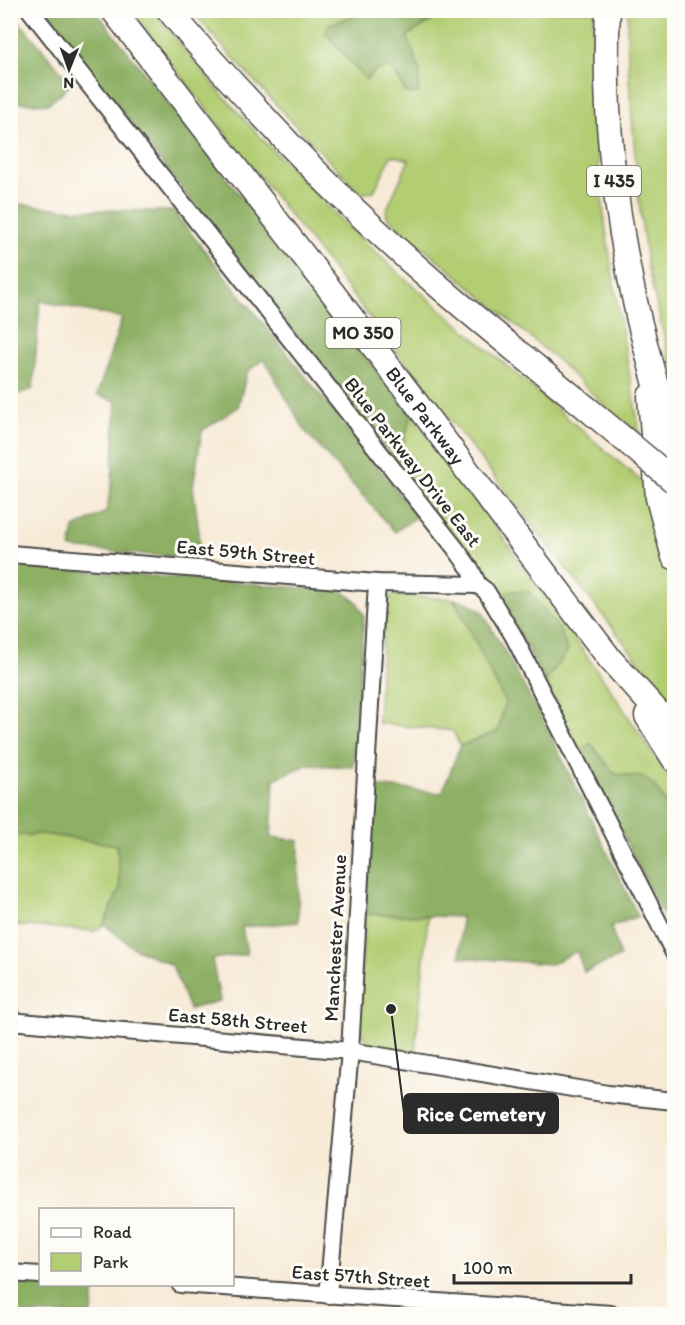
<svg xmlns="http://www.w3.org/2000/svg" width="685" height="1325" viewBox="0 0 685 1325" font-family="Itim,sans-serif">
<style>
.green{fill:#b3cd73;stroke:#6f7c4f;stroke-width:1.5}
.forest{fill:#8eb065;stroke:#5c6e48;stroke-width:1.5}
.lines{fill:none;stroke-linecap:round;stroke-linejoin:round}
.minor-casing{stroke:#4a4845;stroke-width:20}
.highway-casing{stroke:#4a4845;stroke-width:27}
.minor{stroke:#fff;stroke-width:16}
.highway{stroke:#fff;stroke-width:24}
.highway-bridge-casing{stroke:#4a4845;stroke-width:27;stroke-linecap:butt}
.highway-bridge{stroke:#fff;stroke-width:24}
.labels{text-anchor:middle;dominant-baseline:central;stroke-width:6;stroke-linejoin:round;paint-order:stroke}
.shield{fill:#fdfcf7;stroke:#6a6a68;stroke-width:1.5}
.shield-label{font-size:18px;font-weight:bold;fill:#2b2b2b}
.street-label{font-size:20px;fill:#2b2b2b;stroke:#fdfcf7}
.leader{fill:none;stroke:#2b2b2b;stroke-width:2}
.callout-dot{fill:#2b2b2b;stroke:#fdfcf7;stroke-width:2}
.callout{fill:#2b2b2b;stroke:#2b2b2b;stroke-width:2}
.callout-label{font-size:21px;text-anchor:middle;font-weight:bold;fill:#fff}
</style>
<rect width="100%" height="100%" fill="#fdfcf7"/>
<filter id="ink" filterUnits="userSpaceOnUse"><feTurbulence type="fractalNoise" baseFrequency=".0167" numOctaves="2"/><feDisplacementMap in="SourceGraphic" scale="12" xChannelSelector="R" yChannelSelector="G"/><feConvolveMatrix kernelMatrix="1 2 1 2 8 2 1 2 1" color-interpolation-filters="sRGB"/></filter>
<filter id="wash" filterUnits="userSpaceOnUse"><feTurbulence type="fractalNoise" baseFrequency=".008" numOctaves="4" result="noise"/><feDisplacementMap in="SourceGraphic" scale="24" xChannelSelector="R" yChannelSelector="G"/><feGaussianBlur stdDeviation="1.35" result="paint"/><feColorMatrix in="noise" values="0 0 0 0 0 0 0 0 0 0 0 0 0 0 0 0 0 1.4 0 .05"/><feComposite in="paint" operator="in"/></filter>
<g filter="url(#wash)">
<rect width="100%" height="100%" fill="#f7ead6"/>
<g class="green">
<path d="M249 10 368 11 328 25 366 79 377 69 389 68 399 79 406 93H417L420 71 407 36 447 11H594C586 153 616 295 640 434L614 414 555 358 387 217 386 211 409 160 392 155 374 191 362 194C303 134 246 74 192 11H233L237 15Z"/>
<path d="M130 11H153L219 91 264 141 343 222 396 271 648 487 674 588V706Z"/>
<path d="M628 11H674V378L647 265 638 193 629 79 627 32Z"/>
<path d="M411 414 493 523 610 689 674 785V816C653 784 655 779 615 774L591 744 580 750 545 682 510 591 500 598 398 465Z"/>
<path d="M393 595 454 599 505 702 498 731 460 746 453 731 378 723 384 602Z"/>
<path d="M42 834 117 845 120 888 104 924 95 931 11 925V836Z"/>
<path d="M365 914 428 916 415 1054C390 1050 363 1051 358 1021Z"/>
</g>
<g class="forest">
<path d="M10 11 72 84 48 104 11 102Z"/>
<path d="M43 11H96L411 414 398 465Z"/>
<path d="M368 11H447L407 36 420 71 418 93H406L399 79 389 68 377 69 366 80 326 34 328 25Z"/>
<path d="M10 203 74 210 173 211 417 516 395 532 305 431 264 359 247 372 238 407 202 431 193 487 199 532 200 559 70 548 74 528 106 512 112 483 116 401 97 395 122 318 40 301 33 389 11 396Z"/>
<path d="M10 565 342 591 357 602 364 616 353 767 307 765 274 779 271 837 299 841 298 922 242 927 247 954 212 959 220 1001 189 1009 172 965 134 948 104 924 120 888 117 845 42 834 11 836 10 708 14 632 11 631Z"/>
<path d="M510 591H528L559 628 568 651 545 682 500 598Z"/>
<path d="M454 599 466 602 482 611 546 726 638 916 611 927 620 957 584 972 577 951 551 964 460 957 461 917 365 914 373 786 442 793 460 746 498 731 505 702Z"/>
<path d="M591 744 615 774 642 777 655 786 674 816V937L580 750Z"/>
<path d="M10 1283 94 1288 92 1314H11Z"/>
</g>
</g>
<g filter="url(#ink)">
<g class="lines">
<defs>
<g id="minor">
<path d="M30 10 456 549 471 570 478 585 486 591 513 635 674 953"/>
<path d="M10 554 377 583 478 585"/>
<path d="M10 1021 350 1051 608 1094 674 1101"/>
<path d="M10 1273 40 1275"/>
<path d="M180 1284 611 1314"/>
<path d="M328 1295 350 1051 377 583"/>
</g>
<g id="highway">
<path id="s1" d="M113 10 339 301 610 659 674 730"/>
<path d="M169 10C195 43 223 73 251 103 308 166 369 226 434 282 484 326 537 367 589 410"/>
<path d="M608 10C602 114 616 219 639 320 649 359 659 401 674 438"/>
<path d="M650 396 658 498 674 557"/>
<path d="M647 716 674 759"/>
</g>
</defs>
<use href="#minor" class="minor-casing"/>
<use href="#highway" class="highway-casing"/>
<use href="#minor" class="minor"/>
<use href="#highway" class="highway"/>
<defs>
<path id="highway-bridge" d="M589 410 674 481"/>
</defs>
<use href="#highway-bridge" class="highway-bridge-casing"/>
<use href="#highway-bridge" class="highway-bridge"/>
</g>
</g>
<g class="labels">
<g class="shield">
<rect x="587" y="166" width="54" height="30" rx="4.5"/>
<rect x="325.5" y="318" width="75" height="30" rx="4.5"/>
</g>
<g class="shield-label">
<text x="614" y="181">I 435</text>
<text x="363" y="333">MO 350</text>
</g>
<g class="street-label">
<text stroke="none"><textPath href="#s1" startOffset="512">Blue Parkway</textPath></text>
<text transform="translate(413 462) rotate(52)">Blue Parkway Drive East</text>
<text transform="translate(246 552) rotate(5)">East 59th Street</text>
<text transform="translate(335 938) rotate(-87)">Manchester Avenue</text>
<text transform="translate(238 1020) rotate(5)">East 58th Street</text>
<text transform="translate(361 1276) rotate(4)">East 57th Street</text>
</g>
</g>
<path class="leader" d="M391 1009L404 1113"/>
<circle class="callout-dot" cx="391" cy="1009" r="6"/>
<rect class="callout" x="404" y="1094" width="154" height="39" rx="6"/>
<g class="callout-label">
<text x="481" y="1121">Rice Cemetery</text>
</g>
<rect width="685" height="1325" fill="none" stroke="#fdfcf7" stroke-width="36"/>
<rect x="39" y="1208" width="195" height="78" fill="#fdfcf7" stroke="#a9a8a5" stroke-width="1.5"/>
<rect x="51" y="1228" width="30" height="9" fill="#ffffff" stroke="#a9a8a5" stroke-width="1.5"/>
<text x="93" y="1238" font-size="18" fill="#2b2b2b">Road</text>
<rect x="51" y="1253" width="30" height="18" fill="#b3cd73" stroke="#a9a8a5" stroke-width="1.5"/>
<text x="93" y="1268" font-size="18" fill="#2b2b2b">Park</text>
<g transform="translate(69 69) rotate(181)" stroke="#fdfcf7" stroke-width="4.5" paint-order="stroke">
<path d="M0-4.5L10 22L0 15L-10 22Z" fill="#2b2b2b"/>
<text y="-9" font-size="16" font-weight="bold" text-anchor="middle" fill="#2b2b2b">N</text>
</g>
<path d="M454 1274v9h177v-9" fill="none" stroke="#2b2b2b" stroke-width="3"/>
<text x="463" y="1274" font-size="18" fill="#2b2b2b" stroke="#fdfcf7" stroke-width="4.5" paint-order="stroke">100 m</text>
</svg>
